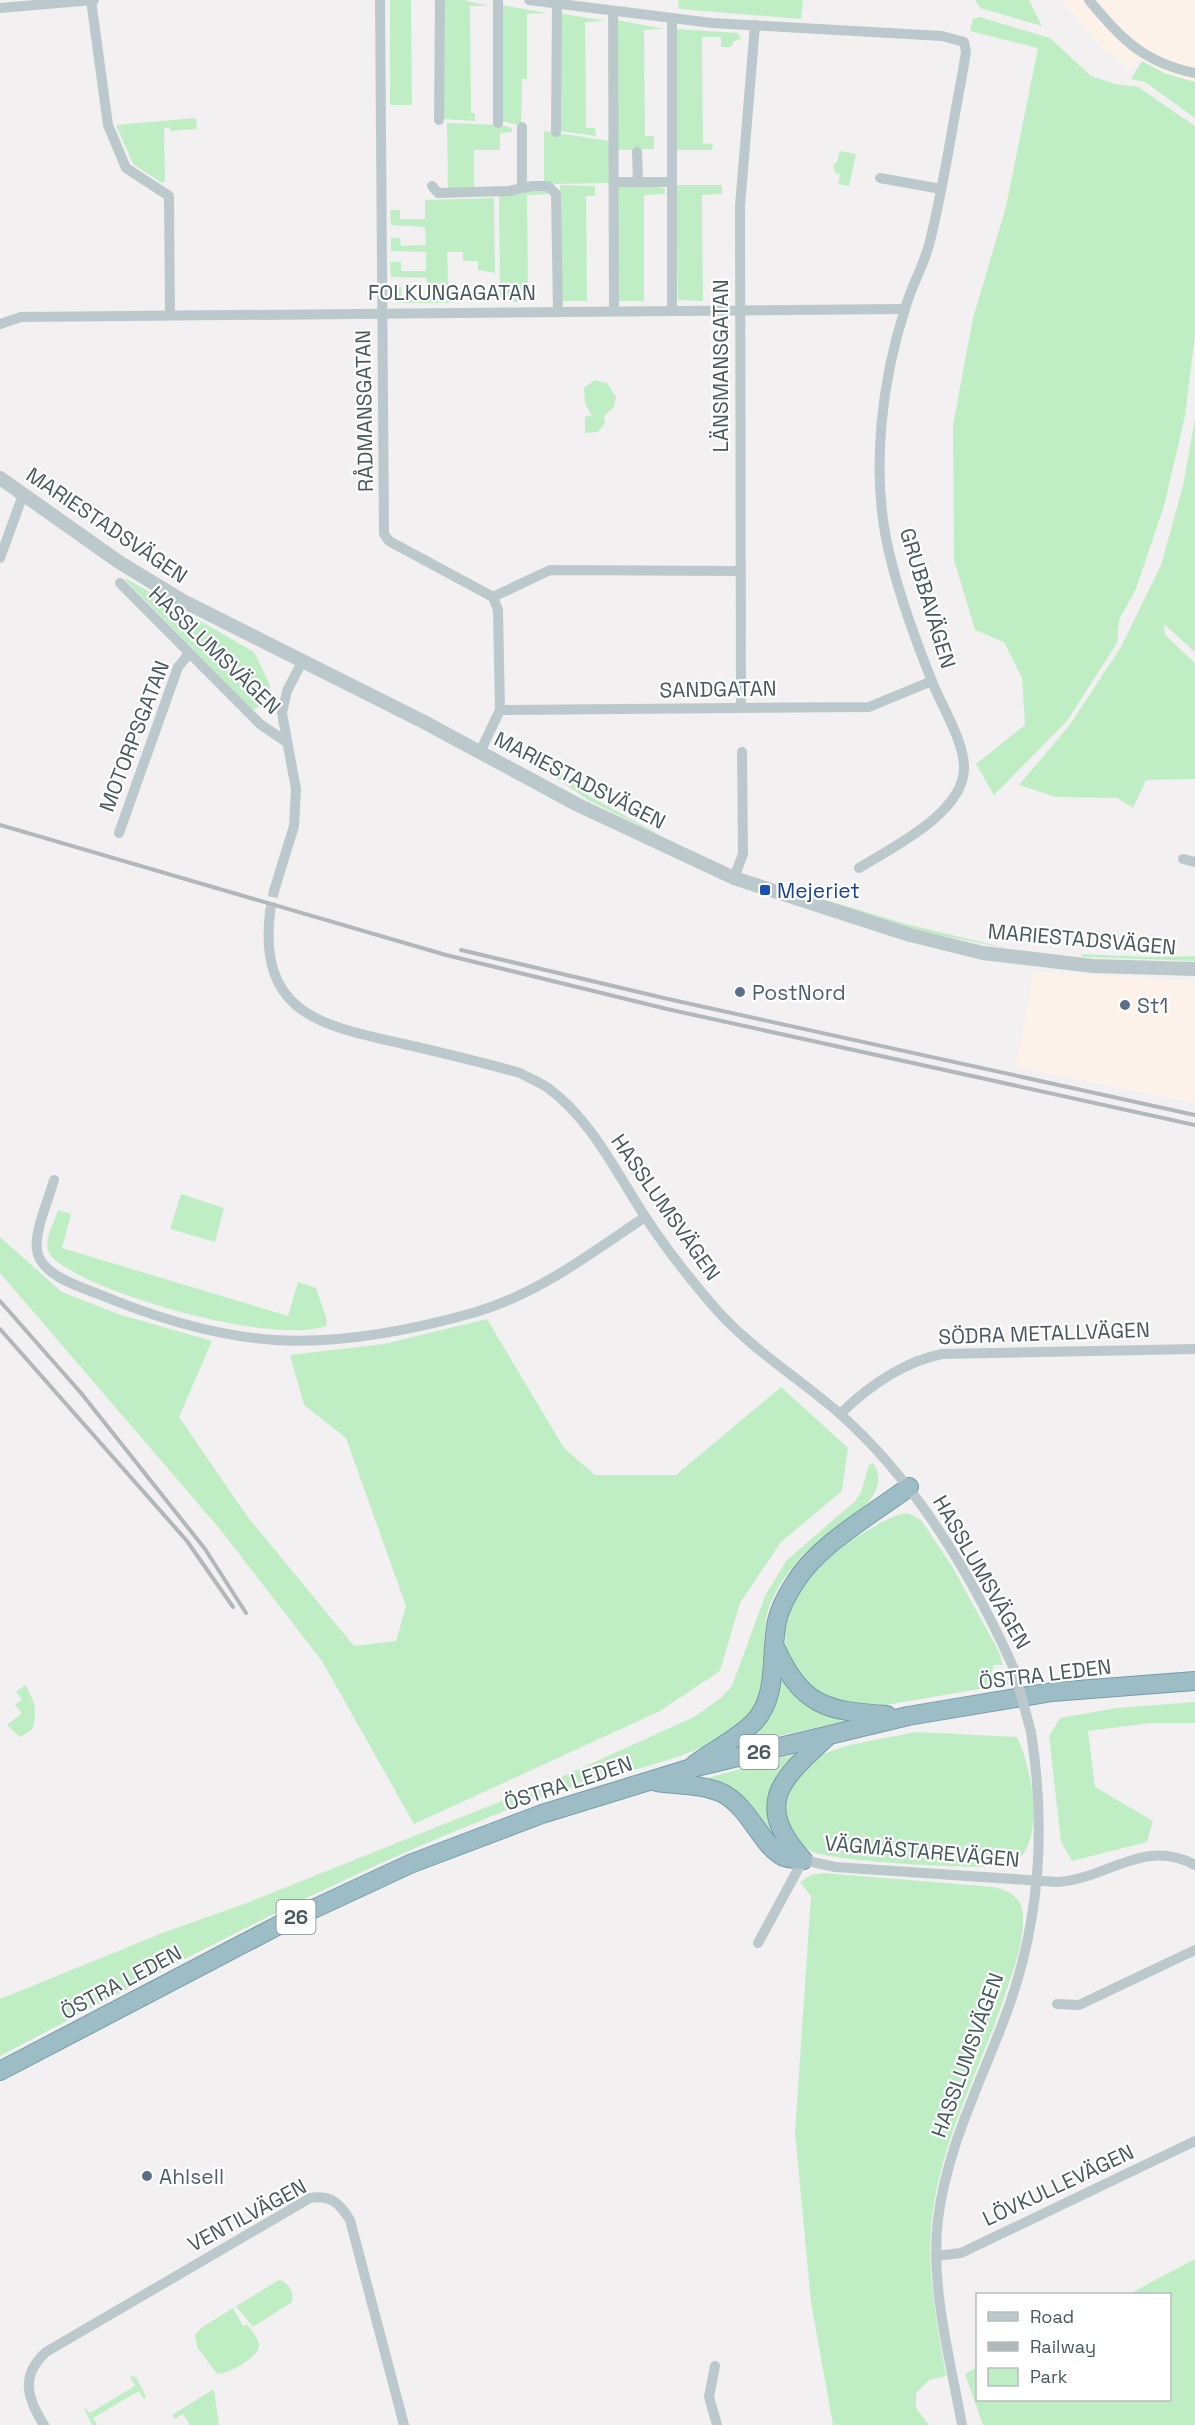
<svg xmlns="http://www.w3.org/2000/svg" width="1195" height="2425" viewBox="0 0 1195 2425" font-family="'Space Grotesk',sans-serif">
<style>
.commercial{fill:#fcf2ea}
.green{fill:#c0eec4}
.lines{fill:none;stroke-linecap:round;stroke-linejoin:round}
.minor-tunnel{stroke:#c8cacc;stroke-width:10;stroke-dasharray:10 5;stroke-linecap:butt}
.trunk-casing{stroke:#749da9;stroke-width:20}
.minor{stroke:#bcc9cc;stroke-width:10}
.tertiary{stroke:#bcc9cc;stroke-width:14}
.trunk{stroke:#9cbdc6;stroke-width:18}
.rail{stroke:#b2b7ba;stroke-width:4}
.minor-bridge{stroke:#bcc9cc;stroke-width:10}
.transit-dot{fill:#1a4fb4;stroke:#fff;stroke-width:2}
.service-dot{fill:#5c6f8a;stroke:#fff;stroke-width:2}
.labels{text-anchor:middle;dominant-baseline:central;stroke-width:4.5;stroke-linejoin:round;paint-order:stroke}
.shield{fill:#fff;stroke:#7f8b8e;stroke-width:1.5}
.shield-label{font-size:20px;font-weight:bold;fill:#48595d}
.street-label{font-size:21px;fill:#48595d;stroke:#fff}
.transit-label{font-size:21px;fill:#164399;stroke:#fff;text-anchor:start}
.service-label{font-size:21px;fill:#4e5e75;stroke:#fff;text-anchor:start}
</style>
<rect width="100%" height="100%" fill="#f2f0f1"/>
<g class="commercial">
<path d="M1062 0H1195V82L1164 73 1139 59 1130 70 1099 45Z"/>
<path d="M1034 971 1195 981V1103L1016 1067Z"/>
</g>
<g class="green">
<path d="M390 0H411L412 105H390Z"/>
<path d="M444 0H464L489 6H470L471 113H475V121L444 119Z"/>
<path d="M678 0H803L801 19 679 9Z"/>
<path d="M975 0H1029L1042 26 980 8Z"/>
<path d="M501 5 547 13 527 14V79H522L521 126 502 121Z"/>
<path d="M559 13 605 21 585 22 586 128H595L596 136 560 131Z"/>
<path d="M980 17 1050 38 1091 76 1115 84 1138 87 1195 126V335L1185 416 1164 506 1136 589 1119 620 1117 643 1067 721 994 795 976 764 1025 725 1022 678 1004 642 975 630 954 560 953 425 973 318 1006 207 1038 48 970 31 973 19Z"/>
<path d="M617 20 664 29 644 30 645 136H654V149L618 150Z"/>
<path d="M676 29 738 33 741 39 734 41 731 47H721V37H702L703 143 713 144 712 150H676Z"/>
<path d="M1142 61 1164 73 1195 82V118L1145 82 1131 79Z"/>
<path d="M196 118 197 129 171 131 170 128H164L165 181 162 183 133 164 116 125Z"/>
<path d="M447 123 502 125 512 128V132L500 133V150H474V189H448Z"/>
<path d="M544 131 610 141 609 183 544 184Z"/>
<path d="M840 151 856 154 849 186 838 184 840 174 835 173 833 164 837 162Z"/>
<path d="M560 185 595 186V196H586L587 301H561Z"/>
<path d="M676 185H722V194L702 195 703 301 678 300Z"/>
<path d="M617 186H656L665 189V194L644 195V301H619Z"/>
<path d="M532 188 546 190 549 194 527 195 528 302H500L499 195 523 194Z"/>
<path d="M494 198 495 273 478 270V261H463V252H447L449 303H398L391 295V287H401L402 297 427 296V278L391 277 390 262H401V271H426V252L391 251V238H400L401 246 426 245 425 227 391 225 390 210H400V219H425V200Z"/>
<path d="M595 380 607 383 616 397 614 407 604 416 605 423 598 432 585 433V417L592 415 585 404 584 388Z"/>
<path d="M1195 418V652L1164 624 1165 635 1195 663V779L1146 780 1133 808 1117 798 1056 797 1019 785 1069 726 1121 647 1161 565 1183 486Z"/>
<path d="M127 579 254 652 270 685 266 703 253 710 125 580Z"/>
<path d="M554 769 586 794 672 842 588 800 551 774Z"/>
<path d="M806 894 906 924 1010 949 924 932 806 896Z"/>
<path d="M1081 954 1148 957 1195 956V961L1083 957Z"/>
<path d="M181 1194 224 1208 215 1242 170 1229Z"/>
<path d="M58 1210 71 1214 62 1248 288 1316 298 1282 316 1288 327 1320 326 1326C272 1344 121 1300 72 1271 64 1266 51 1260 48 1250 44 1240 55 1220 58 1210Z"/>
<path d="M0 1237 62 1292 118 1314 212 1341 179 1417 247 1516 354 1646 396 1641 406 1606 346 1438 304 1405 290 1355 384 1344 487 1319 564 1448 595 1475H676L781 1387 848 1448 842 1491 781 1542 740 1603 720 1671 660 1711 414 1824 322 1661 219 1528 0 1273Z"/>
<path d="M873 1463C899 1500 823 1533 802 1556 786 1574 770 1596 766 1620 760 1655 774 1694 745 1722 710 1756 608 1775 559 1791 534 1799 509 1809 485 1819 317 1886 160 1972 0 2056V1999L165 1932 244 1904 557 1779 694 1717 721 1698 732 1686 765 1596 786 1561 855 1501 861 1492 869 1465Z"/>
<path d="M908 1513 921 1520 952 1566 999 1652 1003 1665H994L991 1674 994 1681 1008 1680 1009 1684 868 1708C838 1706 814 1698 797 1673 760 1619 817 1561 863 1533 878 1525 890 1515 908 1513Z"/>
<path d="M778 1672 848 1720 741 1745 739 1743Z"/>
<path d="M25 1685C35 1700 38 1713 32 1730L20 1737 7 1725 22 1713 15 1705 22 1699 16 1692Z"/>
<path d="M1195 1702V1723H1151L1088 1731 1095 1787 1153 1821 1147 1842 1072 1861 1061 1842 1049 1736 1060 1718 1116 1708Z"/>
<path d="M915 1732 1017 1737C1031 1765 1048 1845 1012 1864 995 1872 831 1861 813 1852 798 1845 783 1825 785 1808 785 1803 785 1795 787 1790 788 1786 795 1781 799 1777 803 1772 808 1764 814 1760 837 1743 887 1739 915 1732Z"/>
<path d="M795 1754 798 1755 779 1775 787 1848 700 1780Z"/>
<path d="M823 1873 994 1887C1010 1891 1023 1898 1023 1916 1024 1941 1014 1969 1006 1992 983 2063 946 2129 934 2204 924 2261 936 2319 946 2376L929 2380 916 2393V2408L929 2425H833L811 2302 795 2132 811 1896 800 1882 811 1875Z"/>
<path d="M1195 2259V2425H983L965 2374 977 2367 978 2400H1170V2294H1129Z"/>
<path d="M279 2280C288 2281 295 2294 292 2302L253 2327 236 2306Z"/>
<path d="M233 2308 243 2326 247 2324C251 2330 259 2339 259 2345 259 2358 228 2374 217 2374L197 2347 195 2335 201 2328Z"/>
<path d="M132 2376 136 2377 146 2397 144 2399 139 2391 93 2418 97 2425H92L83 2406 90 2413 135 2386 130 2377Z"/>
<path d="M214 2389 219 2425H190L183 2414 175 2419 172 2415Z"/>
</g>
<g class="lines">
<path class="minor-tunnel" d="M270 912 274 891"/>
<defs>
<g id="trunk">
<path d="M775 1647C802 1706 825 1711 887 1715"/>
<path d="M695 1764C714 1750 737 1739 754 1722 779 1696 770 1653 777 1621 780 1608 787 1595 794 1584 817 1545 873 1514 909 1487"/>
<path d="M657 1782C679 1785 702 1784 722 1793 750 1807 761 1846 784 1857 789 1859 797 1859 803 1860"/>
<path d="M803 1860C751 1802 783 1778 828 1736"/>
<path d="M0 2071 281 1924 410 1864 542 1814 688 1769 908 1716 1052 1692 1195 1681"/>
</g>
</defs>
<use href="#trunk" class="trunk-casing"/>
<g class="minor">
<path d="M91 0 108 125 126 168 169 196 170 315"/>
<path d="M380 0 384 534 389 541 493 597 498 610 500 710 480 752"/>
<path d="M529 0 712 23 942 36 964 42 966 52 962 76C951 133 943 190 929 245 923 267 911 287 905 309 882 380 872 465 886 538 895 585 915 639 933 684 943 708 965 744 964 769 963 813 893 847 859 868"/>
<path d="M1089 0C1120 38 1144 63 1195 73"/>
<path d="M0 8 94 0"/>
<path d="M613 12 614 311"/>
<path d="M439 120 440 0"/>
<path d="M498 123V0"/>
<path d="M522 127V188"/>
<path d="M556 132 557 4"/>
<path d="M637 152 638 182"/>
<path d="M880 178 941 189"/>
<path d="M614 182H672"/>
<path d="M432 186 438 193 509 191 532 186H548L556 194 558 311"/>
<path d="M672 311V19"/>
<path d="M0 324 21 317 905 309"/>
<path d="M0 558 23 495"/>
<path d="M120 583 260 724 285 741"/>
<path d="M493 597 550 570 740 571"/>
<path d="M741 708 740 206 755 25"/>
<path d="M500 710 869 707 932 681"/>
<path d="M119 833 178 667 188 655"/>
<path d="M1183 859 1195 862"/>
<path d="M734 878 743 854 742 752"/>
<path d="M274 891 294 826 296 789 282 713 287 691 302 662"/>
<path d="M270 912C258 1015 323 1026 404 1044 443 1053 481 1062 520 1073 529 1078 540 1082 548 1088 592 1120 617 1174 646 1218 665 1247 686 1274 709 1301 746 1346 795 1375 839 1413 917 1482 972 1575 1014 1669"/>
<path d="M54 1180C49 1198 34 1232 37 1250 40 1274 77 1286 96 1293 153 1317 214 1336 275 1340 342 1344 413 1330 476 1312 540 1293 591 1253 645 1217"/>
<path d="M840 1414C869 1386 902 1362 942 1354L1195 1349"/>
<path d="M758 1943 803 1860 835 1867 1057 1882C1108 1879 1144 1837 1195 1865"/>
<path d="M1057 2004 1079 2005 1195 1950"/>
<path d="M936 2256 961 2253 1195 2141"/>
<path d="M715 2366 709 2397 717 2425"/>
<path d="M44 2425C27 2398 20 2376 46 2352L310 2198C330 2195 339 2202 350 2220L404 2425"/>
<path d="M962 2425C950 2358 930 2287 938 2219 947 2147 980 2084 1005 2017 1040 1925 1046 1828 1031 1732"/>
</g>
<path class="tertiary" d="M0 478 119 562 183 601 424 722 578 805 734 878 910 935 983 953 1093 966 1195 969"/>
<use href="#trunk" class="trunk"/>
<g class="rail">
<path d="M0 825 446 955 667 1009 1195 1125"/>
<path d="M461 950 668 999 1195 1115"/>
<path d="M0 1301 81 1393 205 1549 246 1613"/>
<path d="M0 1329 187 1541 233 1607"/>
</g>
<path class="minor-bridge" d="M1014 1669 1031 1732"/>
</g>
<rect class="transit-dot" x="759" y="884" width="12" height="12" rx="3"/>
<g class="service-dot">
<circle cx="740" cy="992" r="6"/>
<circle cx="1125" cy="1005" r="6"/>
<circle cx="147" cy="2176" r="6"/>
</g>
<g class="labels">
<g class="shield">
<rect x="739.5" y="1735" width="39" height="34" rx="4.5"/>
<rect x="276.5" y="1900" width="39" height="34" rx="4.5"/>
</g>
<g class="shield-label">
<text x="759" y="1752">26</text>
<text x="296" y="1917">26</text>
</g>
<g class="street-label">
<text x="452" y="292">FOLKUNGAGATAN</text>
<text transform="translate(720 366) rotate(-90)">LÄNSMANSGATAN</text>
<text transform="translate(364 411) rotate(-91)">RÅDMANSGATAN</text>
<text transform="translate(107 525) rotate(34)">MARIESTADSVÄGEN</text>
<text transform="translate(928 598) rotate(73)">GRUBBAVÄGEN</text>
<text transform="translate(215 650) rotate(44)">HASSLUMSVÄGEN</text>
<text transform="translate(718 689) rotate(-1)">SANDGATAN</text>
<text transform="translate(134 736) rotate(-69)">MOTORPSGATAN</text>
<text transform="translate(580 780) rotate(27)">MARIESTADSVÄGEN</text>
<text transform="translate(1082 939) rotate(5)">MARIESTADSVÄGEN</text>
<text transform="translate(666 1207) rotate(55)">HASSLUMSVÄGEN</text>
<text transform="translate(1044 1333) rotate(-2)">SÖDRA METALLVÄGEN</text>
<text transform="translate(982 1572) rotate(60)">HASSLUMSVÄGEN</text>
<text transform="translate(1045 1674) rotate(-7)">ÖSTRA LEDEN</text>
<text transform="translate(568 1783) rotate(-18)">ÖSTRA LEDEN</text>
<text transform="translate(922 1851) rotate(5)">VÄGMÄSTAREVÄGEN</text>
<text transform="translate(121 1982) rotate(-28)">ÖSTRA LEDEN</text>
<text transform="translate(967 2055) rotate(-70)">HASSLUMSVÄGEN</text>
<text transform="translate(1058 2185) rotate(-25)">LÖVKULLEVÄGEN</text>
<text transform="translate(247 2215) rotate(-28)">VENTILVÄGEN</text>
</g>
<g class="transit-label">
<text x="777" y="890">Mejeriet</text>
</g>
<g class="service-label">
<text x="752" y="992">PostNord</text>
<text x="1137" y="1005">St1</text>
<text x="159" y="2176">Ahlsell</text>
</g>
</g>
<rect x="976" y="2293" width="195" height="108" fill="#ffffff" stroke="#b6bdbe" stroke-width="1.5"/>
<rect x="988" y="2312" width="30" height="9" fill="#bcc9cc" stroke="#b6bdbe" stroke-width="1.5"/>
<text x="1030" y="2323" font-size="18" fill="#48595d">Road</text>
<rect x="988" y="2342" width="30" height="9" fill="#b2b7ba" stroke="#b6bdbe" stroke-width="1.5"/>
<text x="1030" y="2353" font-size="18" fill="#48595d">Railway</text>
<rect x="988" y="2368" width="30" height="18" fill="#c0eec4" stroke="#b6bdbe" stroke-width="1.5"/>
<text x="1030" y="2383" font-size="18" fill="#48595d">Park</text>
</svg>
